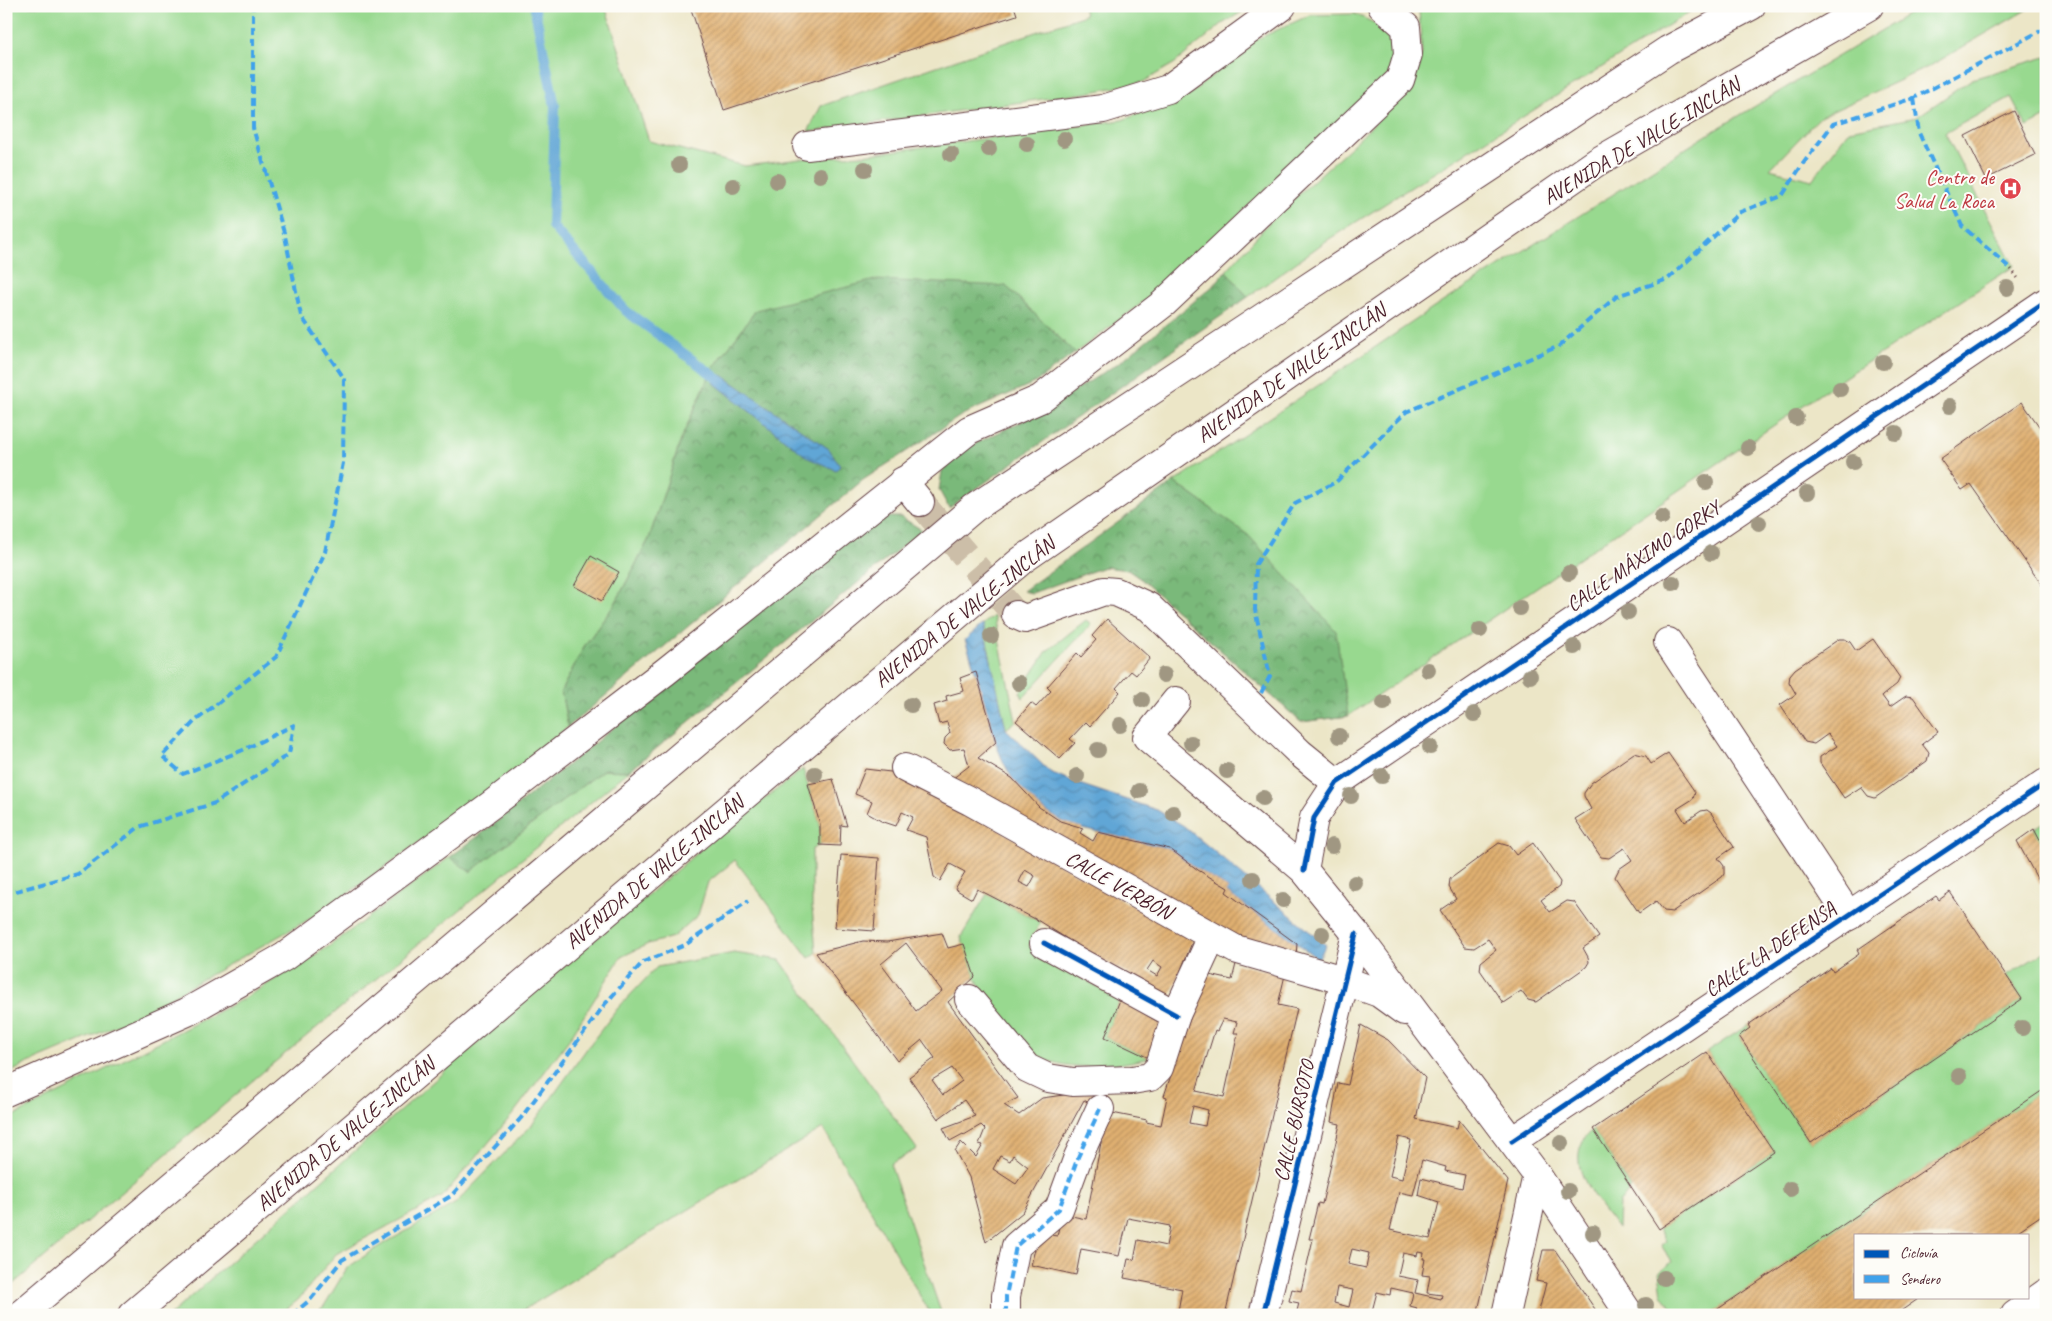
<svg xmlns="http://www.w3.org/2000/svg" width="2052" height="1321" viewBox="0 0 2052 1321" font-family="Caveat,sans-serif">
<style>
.green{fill:#98d98f;stroke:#717c5d}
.forest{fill:url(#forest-crowns);stroke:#626c52}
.water{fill:url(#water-waves);stroke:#556280}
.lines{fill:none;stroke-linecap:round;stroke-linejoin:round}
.stream{stroke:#60a6d6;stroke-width:10}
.building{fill:url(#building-hatch);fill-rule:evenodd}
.minor-tunnel{stroke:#ccbea8;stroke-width:28;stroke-dasharray:28 14;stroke-linecap:butt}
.minor-casing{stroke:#623d42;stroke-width:30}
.major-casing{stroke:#623d42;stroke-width:30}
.path{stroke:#623d42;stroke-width:3;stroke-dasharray:1 4;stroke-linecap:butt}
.minor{stroke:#fff;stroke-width:28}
.major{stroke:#fff;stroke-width:28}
.quiet{stroke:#40a2eb;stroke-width:4;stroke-dasharray:8 4;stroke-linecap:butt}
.cycleway-casing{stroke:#fdfcf7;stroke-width:8}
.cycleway{stroke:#0057b8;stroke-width:5}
.tree{fill:#a09782}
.labels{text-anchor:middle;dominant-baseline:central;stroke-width:4;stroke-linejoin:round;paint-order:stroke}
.street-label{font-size:21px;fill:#4a1f2b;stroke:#fdfcf7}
.health-label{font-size:21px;fill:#be3a42;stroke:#fdfcf7;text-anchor:end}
</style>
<defs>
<pattern id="forest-crowns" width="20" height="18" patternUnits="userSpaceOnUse" patternTransform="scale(1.25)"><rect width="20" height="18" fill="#7ab97a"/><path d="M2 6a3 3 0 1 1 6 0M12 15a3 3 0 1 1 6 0" fill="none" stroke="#669664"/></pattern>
<pattern id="water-waves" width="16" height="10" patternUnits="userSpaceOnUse" patternTransform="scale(1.25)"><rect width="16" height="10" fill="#60a6d6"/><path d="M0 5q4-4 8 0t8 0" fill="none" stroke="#5187ae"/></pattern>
<pattern id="building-hatch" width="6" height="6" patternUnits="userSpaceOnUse" patternTransform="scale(1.25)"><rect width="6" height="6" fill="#e0b071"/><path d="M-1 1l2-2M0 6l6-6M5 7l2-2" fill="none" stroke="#b88f5d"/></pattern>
</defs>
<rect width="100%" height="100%" fill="#fdfcf7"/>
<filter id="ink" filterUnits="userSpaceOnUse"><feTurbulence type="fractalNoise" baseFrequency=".02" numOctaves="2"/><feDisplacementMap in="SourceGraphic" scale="10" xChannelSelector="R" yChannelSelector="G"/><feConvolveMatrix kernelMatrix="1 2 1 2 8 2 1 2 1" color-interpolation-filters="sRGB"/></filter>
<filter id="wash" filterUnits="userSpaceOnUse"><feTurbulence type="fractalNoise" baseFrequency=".0096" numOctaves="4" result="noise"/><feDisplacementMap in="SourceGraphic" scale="20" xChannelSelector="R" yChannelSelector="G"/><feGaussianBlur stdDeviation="1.12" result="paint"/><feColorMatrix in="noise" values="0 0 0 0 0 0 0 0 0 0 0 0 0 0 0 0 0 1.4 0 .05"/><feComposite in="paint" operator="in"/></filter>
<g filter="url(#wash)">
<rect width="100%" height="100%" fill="#ece6c7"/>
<g class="green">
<path d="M6 6H605L649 141 745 166 809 158 863 155 1122 120 1189 95 1255 40 1310 15 1355 14 1385 28 1397 67 1154 294 1075 353 1006 286 756 310 712 370 682 437 649 539 615 604 585 645 561 691 568 727 486 794 322 912 130 1020 26 1064 6 1075Z"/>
<path d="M1083 6H1252L1222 24 1175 63 1143 82 1086 93 808 132 821 106 1085 15Z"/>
<path d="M1413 6H1699L1326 241 1248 297 1226 271 1275 216 1361 137 1410 86 1422 54 1419 11Z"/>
<path d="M1922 6H2033L1930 66 1820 117 1770 169 1812 180 1849 130 1917 117 1972 79 2046 57V117L2027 127 2011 97 1945 133 2014 266 1833 385 1348 716 1301 722 1141 579 1128 570 1213 510 1174 482 1444 301 1707 135Z"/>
<path d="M994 616 1016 721 1006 729 983 624Z"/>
<path d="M1086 620 1091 624 1023 698 1020 692 1047 651Z"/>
<path d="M803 769 820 824V845L812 849V907L816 953 809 958 735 860 708 882 698 915 673 937 648 944 621 957 570 1038 513 1114 442 1197 336 1254 298 1300 279 1315H170L543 984 712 840Z"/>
<path d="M603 770 629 771 264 1071 6 1290V1120L243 999 328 947 450 857 470 871Z"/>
<path d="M2046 821V852L2034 829Z"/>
<path d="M987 894 1040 922 1029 946 1120 1000 1105 1037 1149 1058C1114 1066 1078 1072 1043 1059 1024 1052 984 996 975 977 970 964 966 950 961 937Z"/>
<path d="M2046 951V1088L1712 1313 1713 1315H1676L1662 1294 1659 1272 1672 1262 1661 1245 1666 1241 1659 1229 1774 1152 1707 1052 1748 1025 1750 1028 1739 1036 1811 1143 2022 999 2007 975Z"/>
<path d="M734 953 780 960 917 1149 890 1164 942 1315H931L823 1128 515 1315H313L324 1306 347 1268 378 1247 456 1203 532 1125 588 1047 618 1008 657 967Z"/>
<path d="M1593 1129 1631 1188 1619 1203 1618 1229C1598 1201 1557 1160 1593 1129Z"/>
</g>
<g class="forest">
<path d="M1226 271 1248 297 949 508 939 490 942 471 958 452 1043 411 1120 362 1213 286Z"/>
<path d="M875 280 1006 286 1075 353 1036 382 962 415 863 480 568 727 561 691 585 645 615 604 649 539 682 437 712 370 756 310Z"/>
<path d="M1174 482 1248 535 1336 631 1348 716 1301 722 1141 579 1128 570 1104 567 1032 593 1023 591Z"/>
<path d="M876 517H901L922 530 629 771 603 770 470 872 450 857 485 831Z"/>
</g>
<g class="water">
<path d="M722 375 829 449 840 466 836 470 808 458 714 383Z"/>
<path d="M983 624 1006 729 1050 772 1079 784 1157 810 1184 826 1326 945 1318 959 1226 892 1228 888 1198 870 1170 849 1074 827C1052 817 1025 799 1012 778 989 741 981 682 965 640Z"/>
</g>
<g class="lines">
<path class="stream" d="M534 6 555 106 552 226 626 311 728 386"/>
</g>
<g id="blocks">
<g class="building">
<path d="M690 6H1014L1017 15 724 110Z"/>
<path d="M2014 111 2035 155 1986 179 1965 136Z"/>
<path d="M2022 402 2046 436V591L1971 484 1962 490 1940 459Z"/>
<path d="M591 556 619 572 602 601 574 586Z"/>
<path d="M1107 619 1150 658 1136 675 1131 671 1116 688 1120 692 1090 726 1086 722 1070 739 1075 743 1060 759 1016 721 1031 703 1036 707 1051 691 1047 687 1077 653 1081 657 1096 640 1092 636Z"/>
<path d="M1839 639H1845L1850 642 1856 651 1873 639 1900 678 1897 684 1882 696 1890 707 1906 696 1913 697 1938 732 1922 744 1929 753 1927 761 1875 798 1868 796 1861 787 1844 798 1820 763V757L1837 746 1828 734 1814 744 1805 742 1780 705 1796 694 1789 682 1790 675 1795 669Z"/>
<path d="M976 672 996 742 978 758 1012 778 1039 807 1060 821 1083 828 1080 833 1093 841 1098 832 1170 849 1198 870 1228 888 1226 892 1297 944 1296 955 1242 942 952 779 969 766 964 748 950 750 944 744 945 738 950 733 947 722 939 724 934 705 947 701 946 696 964 691 960 678Z"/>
<path d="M1634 753 1646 756 1651 764 1668 753 1695 792 1693 799 1677 809 1685 822 1701 811 1707 810 1711 813 1734 847 1718 858 1724 866V874L1722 877 1672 912 1664 911 1656 901 1639 913 1615 877 1619 869 1632 860 1624 848 1609 858 1601 857 1575 819 1591 809 1584 796V793L1591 783Z"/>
<path d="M865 769 899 773 1193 940 1170 997 1088 952 1037 920 987 894 977 889 972 899 955 889 965 872 950 864 940 881 934 877 926 837 906 830 913 817 902 812 896 826 881 821 867 813 872 801 855 794ZM1025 870 1035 876 1029 887 1019 882ZM1153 961 1162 967 1157 976 1147 970Z"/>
<path d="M833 779 847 826 841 825 840 846 820 845V824L808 784Z"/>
<path d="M2034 829 2046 852V881L2040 884 2017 841Z"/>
<path d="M1499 843 1509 846 1516 855 1533 843 1560 882 1559 887 1541 900 1550 912 1567 901 1574 902 1599 937 1583 948 1588 957 1589 962 1586 967 1536 1002 1528 1000 1521 991 1503 1003 1480 970 1481 962 1496 950 1488 939 1474 948 1465 947 1440 910 1456 899 1449 887 1450 879Z"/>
<path d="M841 855 879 858 874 931 835 928Z"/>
<path d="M1950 892 2022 999 1811 1143 1739 1036 1750 1028 1748 1025 1831 968 1833 972 1859 954 1857 950 1936 896 1939 900Z"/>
<path d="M942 933 948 948 964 944 975 977 948 1002 1018 1098 1004 1105 1019 1115 1042 1098 1107 1089 1097 1108 1084 1100 1023 1212 986 1242 969 1177 955 1151 961 1142 976 1157 983 1145 979 1144 985 1129 981 1125 964 1135 963 1134 950 1141 943 1128 975 1116 964 1100 938 1119 909 1077 935 1058 922 1040 897 1061 816 953 863 941 887 942ZM906 943 942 991 916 1011 881 964ZM952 1068 962 1081 943 1095 932 1080ZM1013 1155 1028 1167 1016 1184 993 1169 1000 1156 1010 1161Z"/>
<path d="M1236 964 1285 975 1278 1005 1297 1009 1225 1315H1199L1178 1311 1182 1289 1124 1278 1128 1259 1134 1260 1138 1240 1166 1246 1170 1226 1128 1218 1119 1256 1081 1249 1076 1275 1031 1265 1039 1233 1057 1236 1062 1214 1086 1219 1107 1112 1147 1120 1146 1122 1161 1125 1167 1097 1164 1096 1205 974 1232 980ZM1223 1019 1237 1022 1234 1033H1238L1224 1097 1196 1091 1215 1030 1217 1031ZM1193 1106 1208 1110 1205 1126 1189 1123Z"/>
<path d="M1120 1000 1162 1024 1149 1058 1105 1037Z"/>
<path d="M1361 1025 1388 1040 1425 1078 1416 1119 1457 1128 1459 1120 1508 1181 1477 1315H1415L1417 1308 1410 1306 1413 1293 1391 1288 1390 1295 1377 1292 1371 1315H1296L1299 1303 1289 1301 1292 1289 1301 1291 1313 1239H1309L1318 1203 1322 1204 1340 1124 1331 1122 1338 1083 1348 1085ZM1399 1137 1411 1140 1402 1179 1390 1176ZM1422 1160 1446 1167 1445 1171 1465 1175 1462 1188 1421 1178 1418 1195 1439 1202 1430 1239 1390 1230 1399 1192 1413 1195ZM1352 1249 1369 1253 1366 1268 1348 1264ZM1418 1252 1424 1253 1423 1259H1425L1422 1275 1430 1276 1427 1293 1442 1295 1441 1299 1415 1293 1418 1280 1398 1276 1403 1253 1417 1256ZM1337 1287 1353 1290 1349 1307 1334 1303Z"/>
<path d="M1707 1052 1774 1152 1659 1229 1593 1129Z"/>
<path d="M2046 1088V1212L2012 1235H1856V1297H1921L1895 1315H1713L1712 1313Z"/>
<path d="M1543 1250H1555L1599 1315H1538L1546 1283 1536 1281Z"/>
</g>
</g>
</g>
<g filter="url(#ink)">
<use href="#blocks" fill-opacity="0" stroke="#623d42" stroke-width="1"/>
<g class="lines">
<path class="minor-tunnel" d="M920 502 1016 615"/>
<defs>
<g id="minor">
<path d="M807 146 1103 109 1168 89 1282 6"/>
<path d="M903 481 920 502"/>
<path d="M1016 615 1025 619 1104 591 1116 592 1149 607 1300 753 1337 783"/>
<path d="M1668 642 1849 916"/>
<path d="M1176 701 1147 737 1304 870 1356 934 1537 1175 1630 1315"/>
<path d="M905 768 970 801 1235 949 1343 980 1379 993 1404 1011"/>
<path d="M1304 870 1314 818 1337 783 2046 302"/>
<path d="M1044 943 1176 1015"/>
<path d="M969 999 1027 1068 1048 1078 1073 1082 1132 1080 1150 1077 1159 1068 1176 1015 1212 937"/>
<path d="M6 1092 187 1012 284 957 491 805 665 672 969 430 1040 399 1164 303 1400 80 1408 54 1406 27 1382 6"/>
<path d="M1512 1141 2046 783"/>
<path d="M1006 1315V1296L1016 1246 1059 1209 1078 1157 1100 1109"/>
<path d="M1263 1315 1356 934"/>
<path d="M1506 1315 1537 1175"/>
<path d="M2015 1315 2046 1293"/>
</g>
<g id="major">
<path d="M20 1315 974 508 1668 50 1751 6"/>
<path d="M132 1315 1022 560 1597 162 1869 6"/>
</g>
</defs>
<use href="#minor" class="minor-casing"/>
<use href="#major" class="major-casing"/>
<path class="path" d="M2011 269 2020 281"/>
<use href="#minor" class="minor"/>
<use href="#major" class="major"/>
<g class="quiet">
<path d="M1914 98 1919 133 1962 226 2011 269"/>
<path d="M1261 693 1270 676 1255 610 1256 564 1295 503 1336 482 1406 412 1559 346 1617 296 1668 279 1740 212 1782 196 1802 165 1833 124 1914 98 2046 28"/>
<path d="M6 898 9 893 78 874 139 827 215 803 289 754 294 725 243 750 183 774 162 756 194 722 276 657 325 552 343 463 344 378 301 316 285 236 253 128V6"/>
<path d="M292 1315 311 1299 342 1260 451 1196 521 1118 605 1004 643 962 685 945 748 901"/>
<path d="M1006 1315V1296L1016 1246 1059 1209 1078 1157 1100 1109"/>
</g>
<defs>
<g id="cycleway">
<path d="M1304 870 1314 818 1337 783 2046 302"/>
<path d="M1044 943 1176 1015"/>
<path d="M1512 1141 2046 783"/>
<path d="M1263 1315 1356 934"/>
</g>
</defs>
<use href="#cycleway" class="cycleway-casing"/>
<use href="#cycleway" class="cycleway"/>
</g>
<g class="tree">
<circle cx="1064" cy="139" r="8"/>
<circle cx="1027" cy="144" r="8"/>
<circle cx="989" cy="149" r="8"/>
<circle cx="951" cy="154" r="8"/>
<circle cx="679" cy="165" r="8"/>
<circle cx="865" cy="169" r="8"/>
<circle cx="820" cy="175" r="8"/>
<circle cx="777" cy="181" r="8"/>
<circle cx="733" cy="186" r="8"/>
<circle cx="2007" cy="288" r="8"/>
<circle cx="1883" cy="362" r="8"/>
<circle cx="1840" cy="389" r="8"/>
<circle cx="1950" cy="406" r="8"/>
<circle cx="1796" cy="418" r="8"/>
<circle cx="1896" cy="433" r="8"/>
<circle cx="1748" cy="448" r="8"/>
<circle cx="1853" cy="462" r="8"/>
<circle cx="1706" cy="482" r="8"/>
<circle cx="1807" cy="493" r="8"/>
<circle cx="1662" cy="517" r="8"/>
<circle cx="1759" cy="523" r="8"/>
<circle cx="1711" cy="553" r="8"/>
<circle cx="1569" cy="573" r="8"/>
<circle cx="1673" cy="583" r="8"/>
<circle cx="1520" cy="608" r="8"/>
<circle cx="1628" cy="612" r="8"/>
<circle cx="1480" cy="630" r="8"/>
<circle cx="991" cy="636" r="8"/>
<circle cx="1574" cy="647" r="8"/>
<circle cx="1428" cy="670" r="8"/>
<circle cx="1164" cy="675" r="8"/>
<circle cx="1530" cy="676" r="8"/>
<circle cx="1019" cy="683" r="8"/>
<circle cx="1142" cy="700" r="8"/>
<circle cx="1384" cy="703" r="8"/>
<circle cx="911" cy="705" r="8"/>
<circle cx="1474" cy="714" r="8"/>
<circle cx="1120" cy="725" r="8"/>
<circle cx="1339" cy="736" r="8"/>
<circle cx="1191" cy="743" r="8"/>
<circle cx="1430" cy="747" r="8"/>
<circle cx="1098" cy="750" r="8"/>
<circle cx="1227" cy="771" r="8"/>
<circle cx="815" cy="774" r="8"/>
<circle cx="1077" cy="776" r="8"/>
<circle cx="1382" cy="776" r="8"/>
<circle cx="1139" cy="791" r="8"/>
<circle cx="1351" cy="796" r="8"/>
<circle cx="1263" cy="798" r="8"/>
<circle cx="1173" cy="813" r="8"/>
<circle cx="1332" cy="846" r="8"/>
<circle cx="1253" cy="879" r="8"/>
<circle cx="1355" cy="883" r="8"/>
<circle cx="1283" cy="900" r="8"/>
<circle cx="1322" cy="934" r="8"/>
<circle cx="2022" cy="1028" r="8"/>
<circle cx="1959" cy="1076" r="8"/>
<circle cx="1561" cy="1143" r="8"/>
<circle cx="1790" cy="1189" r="8"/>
<circle cx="1568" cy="1191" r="8"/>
<circle cx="1593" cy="1233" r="8"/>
<circle cx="1664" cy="1278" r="8"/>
<circle cx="1646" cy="1305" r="8"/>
</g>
</g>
<defs>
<symbol id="hospital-disc" viewBox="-11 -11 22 22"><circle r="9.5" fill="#e0444e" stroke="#fdfcf7"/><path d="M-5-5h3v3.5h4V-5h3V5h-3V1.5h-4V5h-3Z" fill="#fff"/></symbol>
</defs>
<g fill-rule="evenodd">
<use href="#hospital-disc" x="1998" y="176" width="25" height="25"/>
</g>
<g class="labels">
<g class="street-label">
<text transform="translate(1641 141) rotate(-31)">AVENIDA DE VALLE-INCLÁN</text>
<text transform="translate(1291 373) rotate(-35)">AVENIDA DE VALLE-INCLÁN</text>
<text transform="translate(1643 556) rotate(-34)">CALLE MÁXIMO GORKY</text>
<text transform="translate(964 612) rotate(-39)">AVENIDA DE VALLE-INCLÁN</text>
<text transform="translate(654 872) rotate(-40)">AVENIDA DE VALLE-INCLÁN</text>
<text transform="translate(1119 885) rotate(29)">CALLE VERBÓN</text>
<text transform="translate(1770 949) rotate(-34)">CALLE LA DEFENSA</text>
<text transform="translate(1294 1121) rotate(-77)">CALLE BURSOTO</text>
<text transform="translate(345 1134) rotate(-40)">AVENIDA DE VALLE-INCLÁN</text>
</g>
<g class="health-label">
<text x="1994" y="177">Centro de<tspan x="1994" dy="24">Salud La Roca</tspan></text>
</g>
</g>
<rect width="2052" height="1321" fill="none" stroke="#fdfcf7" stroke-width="25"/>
<rect x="1854" y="1234" width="175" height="65" fill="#fdfcf7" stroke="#b5a4a5"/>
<rect x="1864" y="1250" width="25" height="8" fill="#0057b8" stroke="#b5a4a5"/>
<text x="1900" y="1258" font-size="15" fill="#4a1f2b">Ciclovía</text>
<rect x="1864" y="1275" width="25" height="8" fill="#40a2eb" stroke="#b5a4a5"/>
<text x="1900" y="1284" font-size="15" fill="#4a1f2b">Sendero</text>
</svg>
